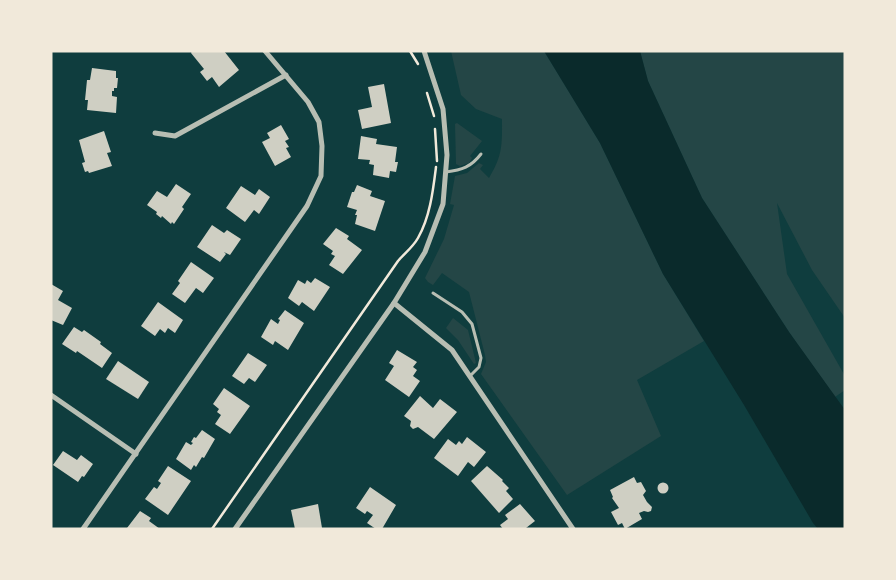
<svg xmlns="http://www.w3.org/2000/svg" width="896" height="580" viewBox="0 0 896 580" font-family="'Exo 2',sans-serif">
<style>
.green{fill:#244646}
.water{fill:#0a2a2b}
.building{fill:#cfcfc3}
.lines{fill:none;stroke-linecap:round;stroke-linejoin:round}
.path{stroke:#f1e9da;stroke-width:2.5}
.service{stroke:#b8beb3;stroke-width:3}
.minor{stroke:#b8beb3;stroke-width:5}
</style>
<rect width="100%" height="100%" fill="#0f3d3e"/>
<g class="green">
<path d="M451 51H544L600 143 663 274 704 341 637 380 661 436 567 495 481 374 486 362 485 355 469 292 442 273 433 285 428 282 425 278 444 239 454 205 450 204 455 176 467 173 479 163 483 165 480 169 489 178C503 155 502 144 502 119L476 109 461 95Z"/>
<path d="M640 51H845V318L812 270 777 203 787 274 845 376V390L835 397 789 332 702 198 648 81Z"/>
<path d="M457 123 482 141 470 156 472 158 469 163 460 166 456 164 455 124Z"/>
<path d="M453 318 468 330 476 363 474 364 458 340 446 328Z"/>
</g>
<path class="water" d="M544 51H640L648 81 702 198 789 332 845 410V529H818L813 523 744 405 663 274 600 143Z"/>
<g class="building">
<path d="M192 51H224L239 70 219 87 212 77 207 81 200 72 204 69 191 53Z"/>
<path d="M92 68 116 71V78H118L117 88H114V91H112V96L117 97 116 113 87 110 88 100H85L87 80H90Z"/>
<path d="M384 84 391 123 362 129 358 110 372 107 368 87Z"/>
<path d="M281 125 289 139 285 141 289 147 286 148 291 157 275 166 262 142 270 138 267 133Z"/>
<path d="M104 131 111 152 107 153 112 166 89 173 88 171 85 172 82 163 85 162 79 140Z"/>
<path d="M361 136 377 139 376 144 397 147 395 162H398L396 172 390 171 389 178 373 175 374 165 369 164 370 160 358 159Z"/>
<path d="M176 184 191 194 182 207 184 209 174 224 172 222 171 224 162 216 161 218 156 214 157 212 147 205 157 191 167 197Z"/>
<path d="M357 185 372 191 370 196 385 201 375 231 355 224 357 215H355L357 210 347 207 352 192H354Z"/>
<path d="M241 186 255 195 259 189 270 197 259 214 254 210 245 222 226 208Z"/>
<path d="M212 225 224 233 227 230 241 239 230 255 224 252 226 254 220 262 197 247Z"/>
<path d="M336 228 349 236 347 239 362 250 343 274 329 265 335 256 331 254 333 251 323 244Z"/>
<path d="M191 262 214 278 203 293 196 288 185 303 172 294 180 283 178 281Z"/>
<path d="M315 278 330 287 314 311 302 302 299 306 288 298 298 280 305 284 307 280 311 283Z"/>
<path d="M51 284 63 291 58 300 72 308 63 325 51 320Z"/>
<path d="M158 302 183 320 175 333 168 328 165 333 160 329 155 336 141 326Z"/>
<path d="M285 310 304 323 288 350 275 341 273 345 261 337 271 319 278 324 280 320 278 319Z"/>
<path d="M74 327 82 332 84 330 101 342 100 344 112 353 102 368 77 351 76 353 62 344Z"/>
<path d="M397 350 417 362 413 367 417 370 413 376 420 381 409 397 385 380 394 366 389 363Z"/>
<path d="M248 353 267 365 255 382 249 378 244 384 232 376Z"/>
<path d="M118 361 149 382 138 399 106 379Z"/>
<path d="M224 388 250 406 230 434 215 424 221 415 217 412 219 409 213 404Z"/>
<path d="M420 396 433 408 440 399 457 412 434 439 418 427 413 429 410 426 411 421 404 416Z"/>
<path d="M202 430 215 439 204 458 202 457 196 467 194 465 191 470 176 459 186 442 191 445 193 443 191 442 194 437 196 438Z"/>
<path d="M467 437 486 452 474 467 468 462 458 476 434 458 448 439 456 445 459 441 462 444Z"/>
<path d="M63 451 77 460 81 455 93 464 84 477 82 476 78 482 53 465Z"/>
<path d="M168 466 191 481 168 515 145 499 154 487 157 489 161 483 158 481Z"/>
<path d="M487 466 503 480 502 481 509 488 506 491 513 499 499 513 471 481Z"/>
<path d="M634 477 637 483 641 482 646 491 643 495 647 502 652 507 651 511 648 512 644 511 639 513 642 519 625 529 622 523 618 525 611 512 619 508 612 498 613 497 610 490Z"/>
<circle cx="663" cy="488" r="5.5"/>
<path d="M370 487 396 505 382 529H376L367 523 373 515 367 511 365 514 356 508Z"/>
<path d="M318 504 322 528 295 529 291 510Z"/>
<path d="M520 504 535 521 526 528 527 529H503L500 525 508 519 505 515Z"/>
<path d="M140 511 151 518 149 521 160 529 127 528Z"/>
</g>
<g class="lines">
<g class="path">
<path d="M410 51 418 64"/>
<path d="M427 93 434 116"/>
<path d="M435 129 437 161"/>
<path d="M212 529 398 261C404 254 413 247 418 238 430 217 433 191 436 167"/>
</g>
<g class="service">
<path d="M446 172C462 170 471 167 481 154"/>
<path d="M433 293 462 312 472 324 481 358 479 367 470 376"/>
</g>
<g class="minor">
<path d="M155 133 175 136 286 75"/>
<path d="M394 303 452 350 573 529"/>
<path d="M51 395 136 454"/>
<path d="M83 529 307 206 321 176 322 146 319 122 308 102 265 51"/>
<path d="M235 529 394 303 425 252 443 204 447 155 443 109 424 51"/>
</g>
</g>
<rect width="896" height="580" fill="none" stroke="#f1e9da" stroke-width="105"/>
</svg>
